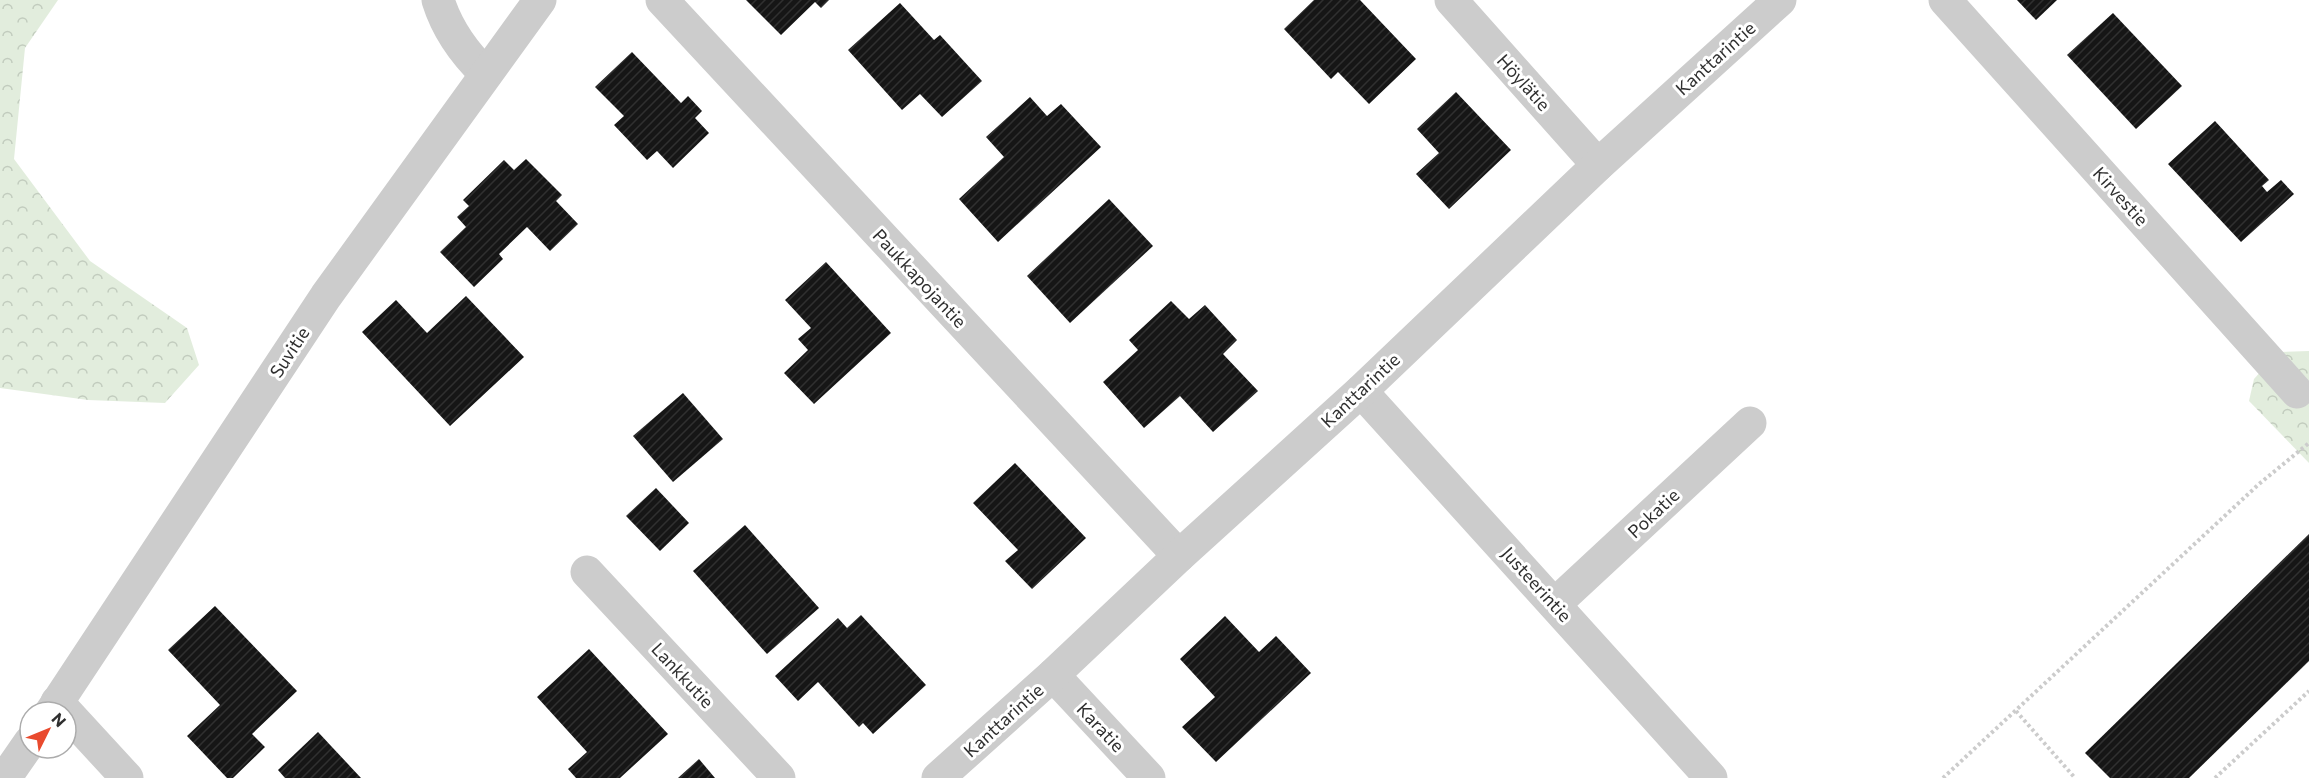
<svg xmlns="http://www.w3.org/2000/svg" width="2309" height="778" viewBox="0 0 2309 778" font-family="Commissioner,sans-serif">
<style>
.forest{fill:url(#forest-crowns)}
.building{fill:url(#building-hatch)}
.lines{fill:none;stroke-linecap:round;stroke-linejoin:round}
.path{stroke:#ccc;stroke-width:4;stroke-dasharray:3 3;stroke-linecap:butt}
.minor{stroke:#ccc;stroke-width:33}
.labels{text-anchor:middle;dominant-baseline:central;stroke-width:6;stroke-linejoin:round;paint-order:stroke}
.street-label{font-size:18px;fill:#2f2f2f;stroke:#fff}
</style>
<defs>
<pattern id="forest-crowns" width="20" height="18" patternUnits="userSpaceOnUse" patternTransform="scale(1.5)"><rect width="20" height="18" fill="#e2eddd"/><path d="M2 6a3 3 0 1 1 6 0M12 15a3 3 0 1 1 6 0" fill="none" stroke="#c2ccbe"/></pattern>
<pattern id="building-hatch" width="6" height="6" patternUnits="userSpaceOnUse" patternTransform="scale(1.5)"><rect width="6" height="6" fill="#161616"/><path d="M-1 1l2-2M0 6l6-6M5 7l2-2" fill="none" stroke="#303030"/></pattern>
</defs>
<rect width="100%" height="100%" fill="#fff"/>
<g class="forest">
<path d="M0 0H58L25 48 14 159 90 261 187 328 199 365 165 403 88 400 0 388Z"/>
<path d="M2309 351V463L2249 401 2254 379 2278 352Z"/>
</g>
<g class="building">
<path d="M746 0H829L821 8 815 2 781 35Z"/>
<path d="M1314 0H1360L1416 59 1369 104 1338 72 1331 79 1284 29Z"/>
<path d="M2017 0H2057L2036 20Z"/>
<path d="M900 3 934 40 940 35 982 81 942 117 920 94 902 110 848 50Z"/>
<path d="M2113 13 2182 86 2136 129 2067 55Z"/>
<path d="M632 52 681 103 688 96 702 111 695 118 709 133 673 168 657 151 647 160 614 125 624 116 595 87Z"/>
<path d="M1456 92 1511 150 1449 209 1416 174 1439 153 1417 129Z"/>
<path d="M1030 97 1047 116 1061 104 1101 147 998 242 959 199 1004 157 986 137Z"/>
<path d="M2215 121 2269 180 2262 186 2267 192 2281 180 2294 194 2241 242 2168 164Z"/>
<path d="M526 159 562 195 556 201 578 224 550 251 527 227 499 254 503 259 474 287 440 252 466 227 457 217 469 206 463 200 504 160 514 170Z"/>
<path d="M1109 199 1153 246 1070 323 1027 276Z"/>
<path d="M826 262 891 333 814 404 784 373 808 350 798 339 811 328 785 300Z"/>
<path d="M466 296 524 357 450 426 362 332 396 300 427 333Z"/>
<path d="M1171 301 1189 319 1205 305 1237 340 1223 354 1258 391 1213 432 1180 396 1144 428 1103 382 1138 350 1129 340Z"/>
<path d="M683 393 723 439 673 482 633 436Z"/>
<path d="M1015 463 1086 538 1032 589 1005 561 1018 550 973 503Z"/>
<path d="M656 488 689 523 660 551 626 516Z"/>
<path d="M745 525 819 608 767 654 693 571Z"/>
<path d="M2309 534V661L2189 778H2110L2085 753Z"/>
<path d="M215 606 297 691 252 734 265 747 233 778H227L187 736 220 705 168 650Z"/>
<path d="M861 615 926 685 873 734 863 723 859 727 818 682 798 701 775 676 838 618 847 628Z"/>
<path d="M1225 616 1259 652 1276 636 1311 673 1216 762 1182 727 1215 697 1180 659Z"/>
<path d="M589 649 668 734 620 778H576L568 769 587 752 537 697Z"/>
<path d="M318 732 361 778H285L278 770Z"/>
<path d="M699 759 715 778H678Z"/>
</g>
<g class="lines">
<g class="path">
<path d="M2016 711 2075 778"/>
<path d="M1943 778 2259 484 2309 443"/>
<path d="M2215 778 2309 691"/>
</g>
<g class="minor">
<path d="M438 0C447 29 464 53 486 74"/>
<path d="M662 0 1179 556"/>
<path d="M1451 0 1598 165"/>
<path d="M1945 0 2297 392"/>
<path d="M1361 391 1711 778"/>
<path d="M587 572 779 778"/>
<path d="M1555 604 1750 423"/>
<path d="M1053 675 1149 778"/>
<path d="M57 702 127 778"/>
<path d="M51 712 326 296 540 0"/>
<path d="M5 778 30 742"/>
<path d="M938 778 1053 675 1179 556 1361 391 1598 165 1780 0"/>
</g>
</g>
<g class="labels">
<g class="street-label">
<text transform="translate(1715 58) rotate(-42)">Kanttarintie</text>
<text transform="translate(1524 82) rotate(48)">Höylätie</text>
<text transform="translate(2121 196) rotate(48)">Kirvestie</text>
<text transform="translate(920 278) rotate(47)">Paukkapojantie</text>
<text transform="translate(289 352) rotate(-57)">Suvitie</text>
<text transform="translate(1360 390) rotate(-43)">Kanttarintie</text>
<text transform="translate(1653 513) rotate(-43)">Pokatie</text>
<text transform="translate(1537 584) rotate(48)">Justeerintie</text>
<text transform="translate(683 675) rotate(47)">Lankkutie</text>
<text transform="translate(1003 720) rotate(-42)">Kanttarintie</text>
<text transform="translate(1101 727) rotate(47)">Karatie</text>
</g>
</g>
<g transform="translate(48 730) rotate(47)"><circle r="28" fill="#ffffff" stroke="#acacac" stroke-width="1.5"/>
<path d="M0-4.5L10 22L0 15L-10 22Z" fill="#e94a2e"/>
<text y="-9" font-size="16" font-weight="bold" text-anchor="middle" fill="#2f2f2f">N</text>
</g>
</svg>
